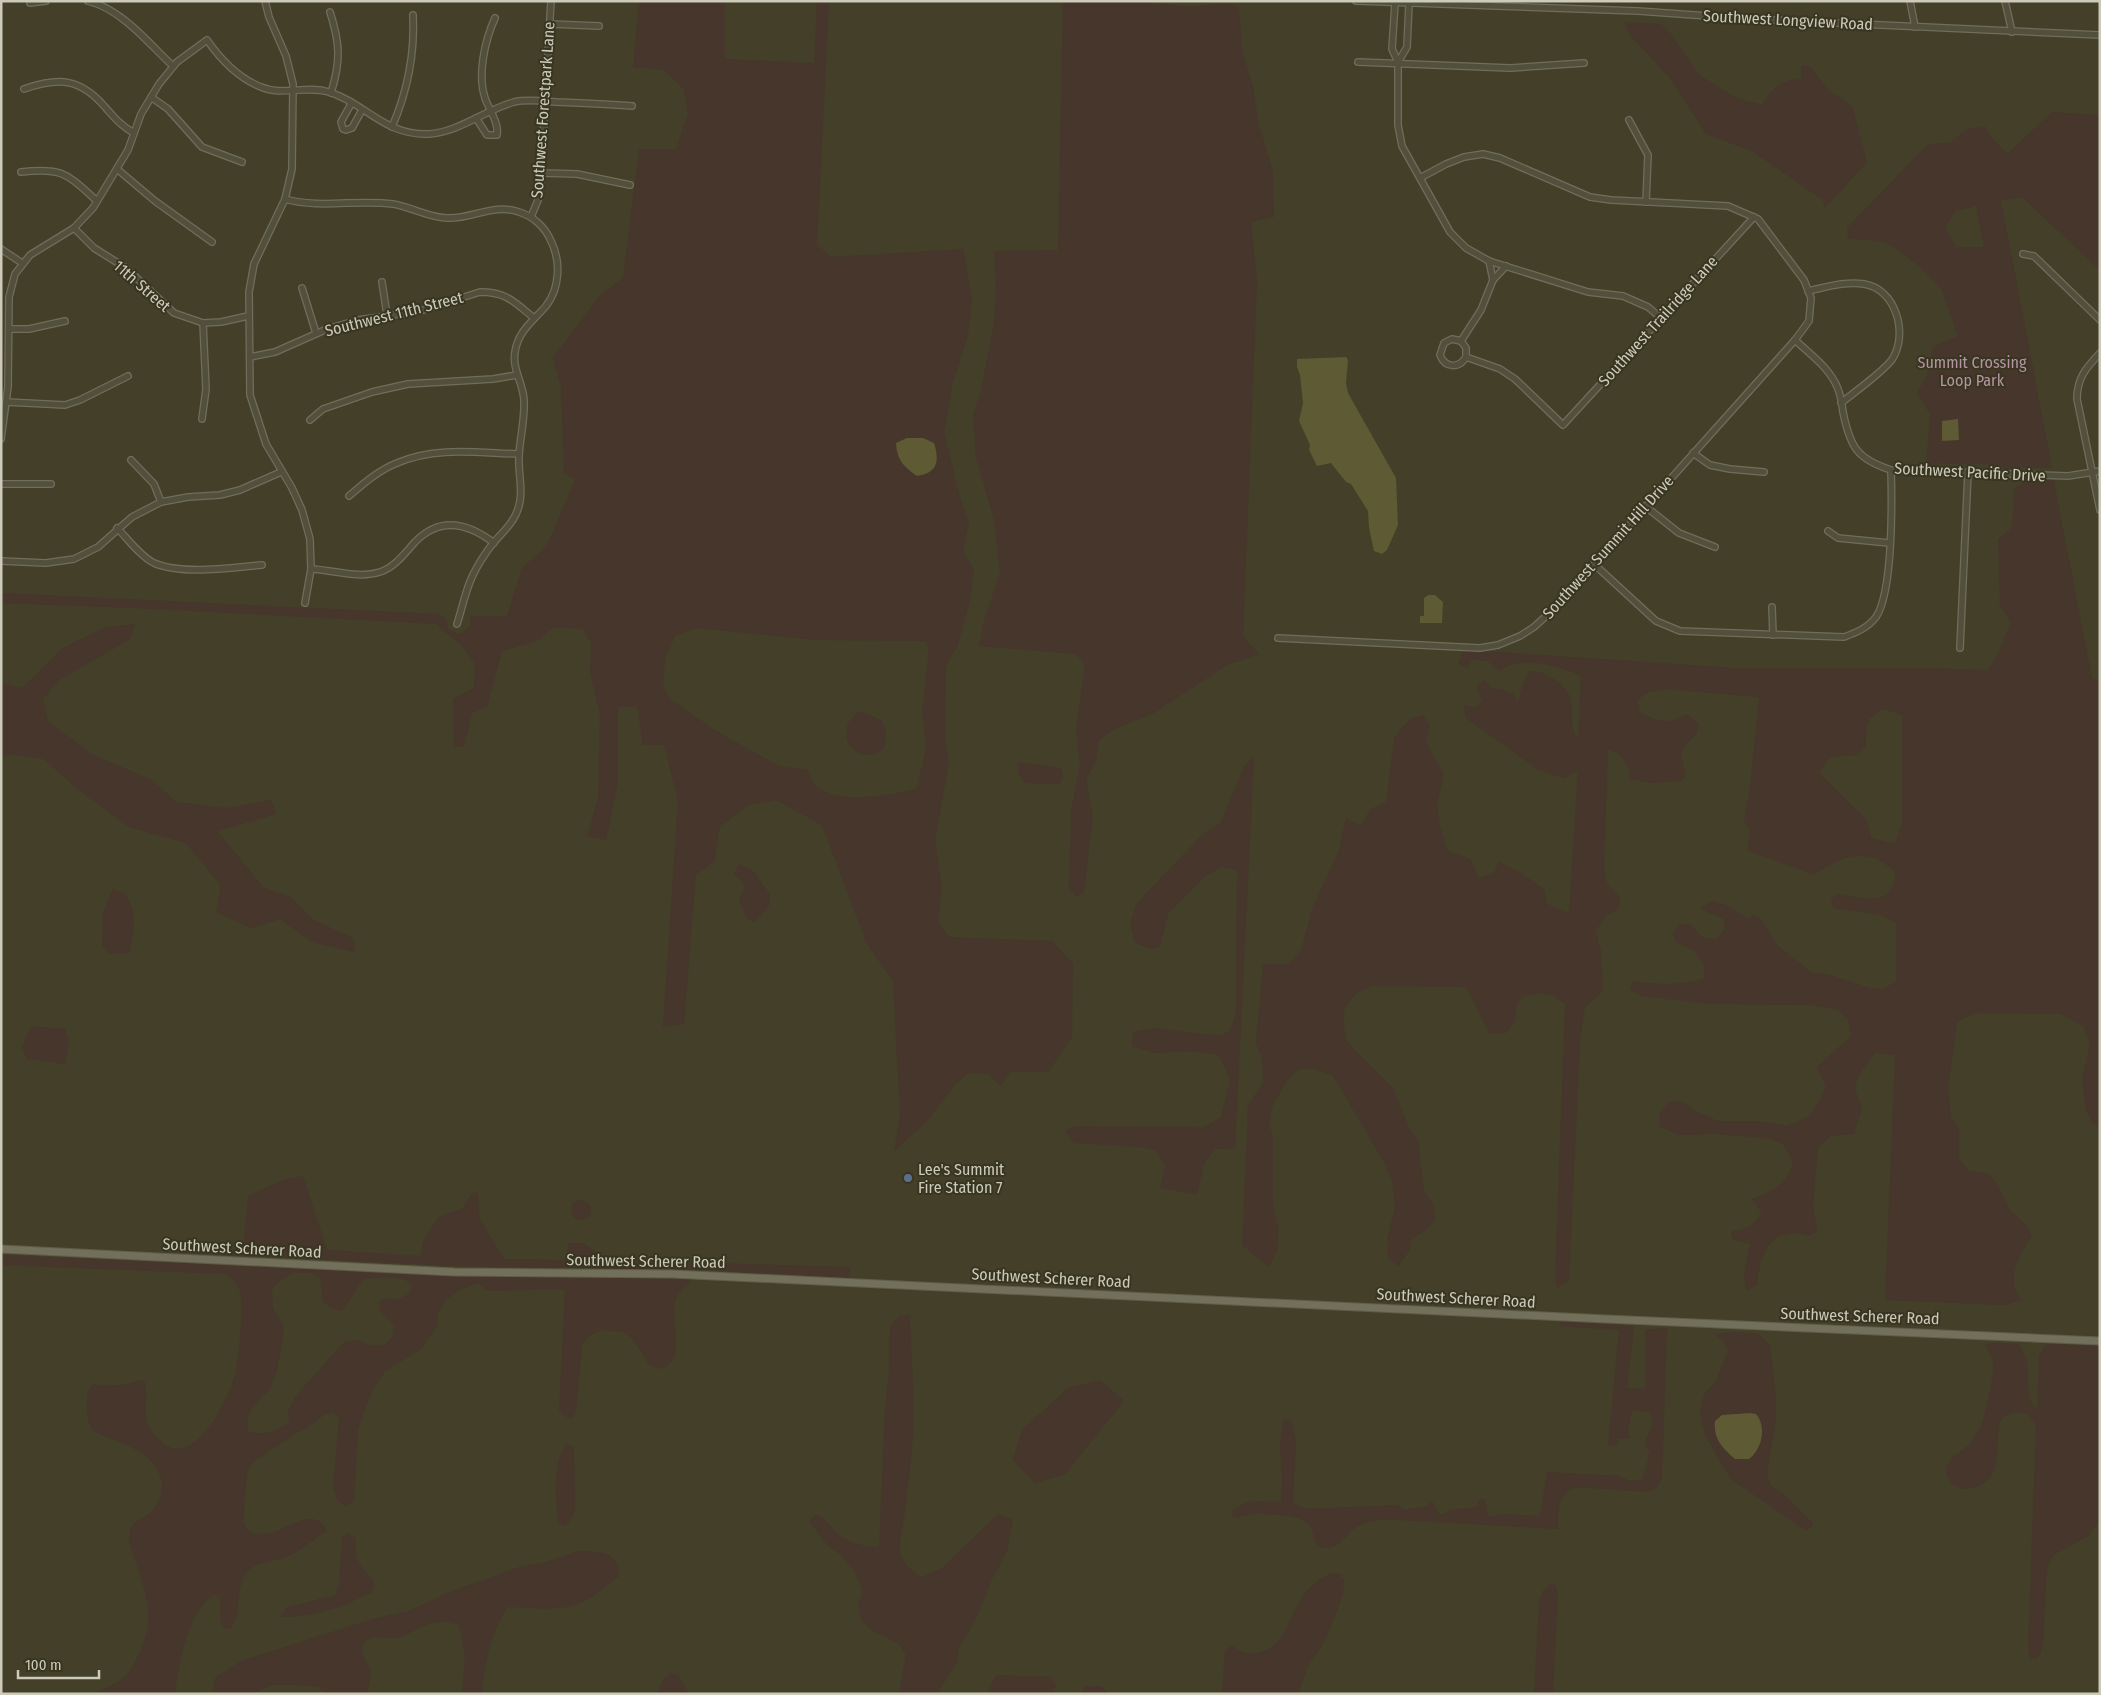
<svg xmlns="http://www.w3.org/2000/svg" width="2101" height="1695" viewBox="0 0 2101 1695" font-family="'Fira Sans Condensed',sans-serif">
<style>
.green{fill:#46362c;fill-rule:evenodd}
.water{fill:#5e5a33}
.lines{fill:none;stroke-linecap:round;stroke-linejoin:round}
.minor-casing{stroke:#706e5b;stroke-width:8}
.major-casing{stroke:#5f5c49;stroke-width:9}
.minor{stroke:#52503c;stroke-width:5.5}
.major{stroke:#726f5a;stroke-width:7}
.service-dot{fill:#5c6f8a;stroke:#383521;stroke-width:2}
.labels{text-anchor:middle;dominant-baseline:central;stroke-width:4;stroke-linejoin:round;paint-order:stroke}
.street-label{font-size:16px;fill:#cccbba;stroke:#383521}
.park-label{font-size:16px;fill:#b594a4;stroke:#383521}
.poi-label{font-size:16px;fill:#cccbba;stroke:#383521;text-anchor:start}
</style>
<rect width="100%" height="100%" fill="#433f28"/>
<g class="green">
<path d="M639 1H725V59L814 63 817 1H829L817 245 831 257 963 249 972 298 968 335 953 382 944 432 961 501 969 523 963 550 974 570 970 601 957 647 946 665 945 739 949 762 935 841 942 888 938 921 949 937 1052 941 1073 964 1072 1037 1048 1072 1011 1071 1001 1086 988 1074 968 1073 954 1086 926 1122 894 1151 900 1117 893 981 867 944 822 825 776 800 749 805 720 826 714 862 696 874 684 1024 663 1027 678 800 664 745H643L637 707H618V782L606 840 587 836 598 799 600 714 590 672 591 643 583 629 554 627 537 641 502 651 487 707 472 713 464 747H454L453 699 474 688 475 664 463 647 436 624 135 608 1 603V593L439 614 447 620 448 629 458 634 464 632 470 625V616H507L522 568 547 546 575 479 564 473 561 388 553 358 599 296 623 278 639 149H676L688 114 684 89 664 70 633 67ZM697 628 816 640 925 641 929 648 922 711 925 740V754L916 789C890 795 840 805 817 787 812 784 810 775 808 770L779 766 716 731 670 699 663 685 665 659 675 636Z"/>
<path d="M1063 1H1130L1192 7 1216 4H1234L1239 8 1242 50 1253 87 1259 125 1273 172 1274 217 1251 222 1257 282 1243 637 1259 654 1227 665 1152 714 1116 728 1099 740 1096 761 1086 779 1093 815 1084 892 1076 897 1069 888 1071 809 1080 765 1076 730 1085 664 1075 654 979 646 983 624 1000 573 994 520 976 457 973 415 981 391 994 322 996 285 994 251 1058 250Z"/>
<path d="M1625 22 1661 24 1670 33 1699 75 1736 98 1762 105C1773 88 1779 80 1801 79V66H1810L1828 90 1852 106 1867 162 1825 208 1823 200 1752 151 1706 134 1669 77 1629 34Z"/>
<path d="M2052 112 2100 115V270L2023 198 2001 200 2052 468 2020 467V471L2004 470 2002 465 1938 463V467H1926L1930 414 1917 393 1926 378 1933 346 1958 336 1941 288 1919 266 1886 242 1848 238 1847 228 1927 145 1951 142 1965 130 1985 126 1990 136 2007 154ZM1976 206 1984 247H1956L1945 227 1955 211Z"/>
<path d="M2021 475 2053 476 2092 679 2100 680V1128L2093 1124 2086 1110 2082 1079 2090 1044 2083 1026 2061 1014 1975 1013 1957 1022 1948 1088 1951 1117 1959 1129V1159L1969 1171 1988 1174 1996 1182 2010 1210 2026 1225 2032 1236C2019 1255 2004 1280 2022 1300L2004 1305 1885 1300 1895 1055 1875 1053C1860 1074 1848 1081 1862 1107L1854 1134 1831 1136 1818 1147 1813 1205 1817 1231 1811 1236C1804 1235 1794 1232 1787 1234 1764 1239 1759 1264 1757 1285L1746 1291 1744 1274 1750 1244 1733 1240 1731 1232 1750 1227 1762 1213 1752 1199C1773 1190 1787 1186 1793 1162L1783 1144 1766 1138 1716 1134 1679 1135 1659 1126 1660 1112 1670 1102 1681 1101 1696 1111 1717 1121H1760L1787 1126 1806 1118 1819 1103 1826 1087 1817 1067 1851 1036 1848 1019 1838 1010 1813 1005 1709 1004 1641 996 1630 989 1633 981C1657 985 1680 986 1704 978V964L1694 951 1676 942 1673 933 1679 924H1690L1702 937 1717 939 1725 929 1723 918 1700 909 1712 901 1726 905 1748 919 1754 915 1761 919 1778 946 1811 972 1827 974 1870 988H1884L1896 982V923L1881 915 1833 908 1831 899 1839 894C1863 898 1896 909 1895 871 1889 867 1881 860 1875 858 1852 851 1832 862 1814 875L1747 850 1750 832 1744 820 1750 789 1759 697 1666 689 1648 692 1637 700 1641 713C1659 722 1667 725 1686 714L1699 724 1696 735 1685 745 1681 754 1686 776 1680 781 1650 783 1630 779C1629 763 1623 754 1608 749L1604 867 1607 884 1620 897 1619 908 1606 916 1596 930 1601 952 1603 991 1585 1007 1580 1040 1569 1281 1557 1288 1555 1278 1565 1004 1555 996 1540 993 1524 996 1517 1003 1515 1021 1506 1033 1490 1034 1466 987 1372 986 1356 994 1345 1007 1343 1023 1347 1042 1393 1088 1409 1128 1418 1139 1424 1192 1433 1204 1436 1218 1429 1228 1412 1239 1409 1251 1398 1266 1388 1258 1387 1240 1395 1208 1392 1180 1383 1160 1333 1076 1313 1068 1299 1069 1287 1080 1273 1105 1269 1123 1273 1137V1206L1279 1230 1277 1251 1269 1267 1242 1245 1248 1105 1263 1083 1262 1058 1256 1043 1263 964H1288L1301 951 1312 909 1338 853 1346 818 1360 826 1371 809 1386 802 1394 738 1410 719 1423 715 1430 727 1426 742 1444 776 1437 803 1440 826 1447 850 1470 859 1479 878 1494 873 1499 862 1519 872 1544 889 1547 904 1569 913 1578 770 1564 778 1538 770 1466 718 1464 705 1475 708 1482 700 1476 686 1484 680 1491 688 1504 690 1514 694 1518 703 1523 683 1530 671C1539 671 1544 673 1552 678 1585 698 1563 717 1578 740L1581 676C1558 665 1521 654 1499 671L1488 661 1472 660 1467 668 1458 663 1462 653 1471 650 1734 668H1923L1988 670 1998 654 2011 622 2000 607 1998 539 2010 530 2014 510 2013 490 2023 483ZM1884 709 1902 715V824L1895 844 1871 838 1866 819 1819 773 1830 757 1857 755 1866 746C1866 727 1865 717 1884 709Z"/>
<path d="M135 624 130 639 59 680 43 699 48 721 93 755 152 780 176 802 227 808 271 800 276 814 217 831 264 888 291 897 315 921 354 938 355 952 312 942 280 919 251 928 216 912 221 886 186 843 129 827 73 785 44 759 12 754 1 757V683L22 688 63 648 106 627Z"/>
<path d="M858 711 881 720 886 731 885 747C867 765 839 750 848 724 850 720 855 715 858 711Z"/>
<path d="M1254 757 1235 1148 1215 1149 1204 1164 1197 1194 1160 1188 1165 1165 1157 1151 1141 1147 1074 1143 1065 1130 1076 1126 1204 1127 1221 1117 1230 1080 1219 1055 1191 1051 1155 1053 1132 1046 1133 1032 1154 1028 1222 1036 1231 1029 1236 1011 1237 870 1221 867 1207 875 1168 914 1160 947 1152 949 1135 943 1130 925 1136 904 1202 835 1221 823 1244 766Z"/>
<path d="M1018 762 1061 768 1063 776 1060 784 1026 783 1019 775Z"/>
<path d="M739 864 754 872 770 895V904L755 922 747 919 739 899 744 890 745 884 734 874Z"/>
<path d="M113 889 126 894C138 919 134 929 129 954H109L102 945 103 912Z"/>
<path d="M31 1026 65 1029 69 1042 65 1064 27 1059 22 1047Z"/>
<path d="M303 1176 327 1250 420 1256 424 1239 439 1217 463 1208 471 1194 478 1192 479 1218 504 1259 565 1260 569 1243H583L609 1260 850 1267 849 1278 707 1270 454 1266 246 1255 243 1250 248 1196 283 1180Z"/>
<circle cx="581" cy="1210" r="10"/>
<path d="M1 1255 443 1275 693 1279C689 1283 682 1288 679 1293 664 1314 692 1362 659 1369L648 1363 632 1338 622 1332 603 1330 590 1335 582 1344 576 1411 573 1418 566 1417 559 1410 565 1292 561 1289 487 1291 478 1283 459 1290 446 1300 438 1312 437 1326 421 1349 385 1371 371 1393 358 1429 354 1501 345 1506 337 1500 333 1488 339 1418 333 1412C319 1414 312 1428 298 1432L253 1462 247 1472 243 1522 249 1532C254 1533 260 1535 265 1534 285 1533 313 1503 327 1531 313 1539 299 1552 284 1558 272 1562 253 1562 245 1574 235 1590 243 1615 230 1629L224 1628 220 1619V1598L214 1595C187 1610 179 1666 175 1694H97V1692C108 1687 120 1683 127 1674 140 1659 151 1628 148 1609 145 1586 136 1563 129 1541 129 1517 140 1524 153 1510 159 1503 165 1488 161 1478 154 1454 129 1446 108 1437 104 1436 97 1434 94 1431 86 1424 85 1400 89 1390 90 1388 93 1386 94 1384 111 1387 125 1386 141 1380L145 1382C148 1395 144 1410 147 1423 150 1431 156 1436 161 1441 193 1473 229 1399 235 1374 239 1356 245 1304 239 1288 237 1282 231 1278 226 1274L1 1265ZM292 1273H312L320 1278 323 1302 333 1309 341 1311C351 1302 354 1289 364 1279 379 1278 401 1274 413 1285 409 1299 397 1301 384 1298L379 1302V1310L394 1325 392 1337 386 1344 373 1346 355 1340 344 1342 295 1397 288 1411 289 1423C276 1431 264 1437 248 1431 245 1401 266 1401 273 1381 280 1365 281 1344 284 1327L273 1309 272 1289 280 1281Z"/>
<path d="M901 1315H910C911 1359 916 1405 912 1449 910 1470 907 1490 905 1510 904 1524 897 1542 901 1556 905 1566 913 1572 922 1577L942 1568 998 1514 1013 1520 1007 1551 992 1579 975 1621 959 1648 957 1662 937 1694H899L906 1655 898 1643 873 1631 861 1621 858 1606 863 1591 855 1572 840 1554 828 1546 809 1521 815 1515C827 1518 829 1526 838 1534 849 1544 865 1546 879 1548L885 1408 889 1370V1340L891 1325Z"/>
<path d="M1561 1321 1634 1326 1627 1388 1645 1389V1330L1667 1328 1662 1478 1658 1486 1649 1492 1574 1487C1556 1499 1559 1509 1558 1529L1381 1519C1373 1521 1365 1522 1358 1526 1342 1536 1340 1553 1318 1546 1314 1540 1314 1534 1311 1528 1304 1512 1265 1515 1250 1514L1247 1516 1243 1515 1239 1518 1233 1517 1232 1511C1249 1497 1260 1502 1281 1502L1282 1477 1280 1448 1283 1421 1291 1420 1296 1441 1293 1504 1307 1509 1396 1505 1405 1510 1428 1506 1429 1502 1432 1501 1439 1514H1445L1450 1510 1477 1507 1480 1499H1485L1488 1516 1492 1517 1500 1514 1540 1516 1547 1472 1618 1476 1630 1481 1642 1480 1650 1452 1644 1445 1651 1428V1413L1632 1410 1628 1429 1629 1439H1619L1617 1446 1608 1445 1619 1330 1560 1326Z"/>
<path d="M1735 1332 1758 1333 1770 1346 1776 1398V1419L1767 1472 1770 1485 1784 1494 1813 1523 1811 1528 1805 1530 1731 1479 1706 1437 1700 1416 1701 1404 1705 1393 1716 1381 1728 1351 1725 1343 1715 1334Z"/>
<path d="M1994 1343 2019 1344 2027 1361 2029 1399 2037 1409 2039 1356 2046 1344 2100 1346V1520L2088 1536 2053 1555 2047 1568 2043 1643 2040 1655 2036 1659 2030 1658 2028 1649 2036 1425 2027 1413C1977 1405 2013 1462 1986 1481 1980 1486 1972 1489 1965 1489 1949 1487 1941 1472 1951 1459 1953 1455 1959 1453 1963 1450 1969 1446 1974 1438 1978 1432 1984 1424 1995 1373 1993 1362 1992 1356 1987 1350 1985 1345Z"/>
<path d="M1100 1380 1124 1401 1065 1474 1035 1483 1013 1460 1022 1430 1068 1388Z"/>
<path d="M566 1444 574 1447 575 1511 571 1520 565 1526 558 1523C556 1495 551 1468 566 1444Z"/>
<path d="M348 1533 356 1539C355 1560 358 1565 373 1579L374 1586 371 1593C360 1597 352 1602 342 1606 324 1612 299 1618 280 1617L287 1607 335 1595 339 1584 342 1537Z"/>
<path d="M578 1551C597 1551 620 1551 619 1576 606 1586 593 1599 577 1604 556 1612 529 1607 507 1607 490 1637 485 1660 482 1694H462L465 1655 459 1625C432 1615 421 1630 397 1638 386 1641 369 1630 363 1646 359 1657 370 1664 371 1675 371 1680 368 1688 367 1694H327L318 1687 295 1685H273L251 1694H212L215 1678 241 1661 376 1618 409 1611 445 1594 522 1566 546 1562Z"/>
<path d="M1332 1573H1339L1344 1580 1343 1592 1338 1608 1322 1647 1309 1663 1298 1694H1222L1225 1651 1232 1645C1238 1651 1245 1653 1254 1653 1283 1653 1289 1617 1302 1597 1308 1587 1321 1577 1332 1573Z"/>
<path d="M1551 1584H1555L1558 1595 1553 1694H1534L1539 1602 1543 1590Z"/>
<path d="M670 1673 678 1675 689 1694H657L663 1680Z"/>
<path d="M996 1675 1050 1677 1056 1685 1053 1694H990L988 1691Z"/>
<path d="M1085 1686H1101L1109 1694H1082Z"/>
</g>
<g class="water">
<path d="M1346 357 1348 360 1346 383 1348 393 1396 478 1398 525 1387 550 1382 554 1374 551 1369 528 1368 511 1351 484 1346 482 1331 463 1317 466 1309 450 1310 445 1299 421 1303 403 1300 375 1297 367V359Z"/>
<path d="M1958 419 1959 440 1942 441V421Z"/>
<path d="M907 438H923L934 443C940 462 937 473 917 476 903 466 897 460 896 443Z"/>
<path d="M1428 595H1435L1443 602 1442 623H1420V616H1424V598Z"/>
<path d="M1750 1413 1756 1414C1767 1427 1762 1449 1749 1459H1735C1722 1448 1713 1438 1715 1421L1722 1415Z"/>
</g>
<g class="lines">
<defs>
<g id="minor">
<path d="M88 1C123 10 148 43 173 66"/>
<path d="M265 1 269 17 286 56 293 84 292 169 285 199 254 264 249 292 250 395 266 444 292 488 302 510 310 539 311 569 305 603"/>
<path d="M1356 1 1638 11 1750 19 2100 35"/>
<path d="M1910 1 1915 27"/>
<path d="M2005 1 2012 32"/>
<path d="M30 3 46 1"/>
<path d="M1395 3 1392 49 1398 62V125L1402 146 1450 232 1466 248 1489 261 1588 292 1623 296 1648 307 1661 318"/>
<path d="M330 12C340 43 341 61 331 93"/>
<path d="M550 24 599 26"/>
<path d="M1358 62 1510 68 1584 63"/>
<path d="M1398 62 1407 47 1409 4"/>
<path d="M24 89C59 77 80 78 105 107 115 118 121 126 134 133"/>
<path d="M151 97 168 109 202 147 242 162"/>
<path d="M351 104 341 122 343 129 346 130 352 128 362 110"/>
<path d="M476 118 487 135H497C499 122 489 110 485 98 477 75 485 40 495 18"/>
<path d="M1629 120 1648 155 1646 202"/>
<path d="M392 127C408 90 415 55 413 15"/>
<path d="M117 169 155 201 212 242"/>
<path d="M21 172C63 167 67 174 97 201"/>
<path d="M541 173 577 174 630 185"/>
<path d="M285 199C321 209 357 199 393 204 412 207 429 218 448 218 472 219 494 203 519 212 533 216 545 227 551 241 561 261 560 288 546 306 533 321 518 331 515 352 512 369 523 383 524 400 525 419 520 437 519 456 518 473 524 493 518 509 514 522 503 532 494 542 486 552 477 566 472 577 465 592 462 609 457 624"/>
<path d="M531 217 538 200 540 188 551 1"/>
<path d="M74 228 94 248 126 268 174 313 203 323 221 322 248 316"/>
<path d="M1 249 22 263"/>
<path d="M2023 254 2034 256 2100 320"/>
<path d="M1489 261 1493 280"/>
<path d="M382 282 387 315"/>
<path d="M302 288 316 333"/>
<path d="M1808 291C1827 287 1845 281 1864 284 1896 289 1908 333 1893 358 1887 369 1852 394 1841 403"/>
<path d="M9 329H29L65 321"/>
<path d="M1795 340C1810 354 1831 369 1838 389 1841 396 1842 405 1843 412 1850 447 1857 459 1891 470L2068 476 2100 471"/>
<path d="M1461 341 1481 310 1493 280 1506 266"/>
<path d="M1461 341 1452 339 1444 343 1440 355C1445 368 1459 369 1466 357"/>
<path d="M1461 341 1466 348V357"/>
<path d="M2100 353C2086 368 2077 378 2077 399L2100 510"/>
<path d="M250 357 275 352 327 329 358 320 420 311 480 292C507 292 514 302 534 318"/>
<path d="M1466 357 1500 369 1515 379 1563 425 1754 217"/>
<path d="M6 402 65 405 80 400 128 376"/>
<path d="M202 419 206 389 203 323"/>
<path d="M310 420 323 409 372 392 408 384 493 379 517 375"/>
<path d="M1 439 8 387 9 297 15 274 30 255 74 228 93 208 128 150 141 114 159 84 177 62 207 40C221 60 238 78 261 87 282 96 307 85 329 92 365 103 385 136 429 134 459 132 485 110 514 102 528 99 542 101 556 102 581 103 606 104 632 106"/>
<path d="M1693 453 1710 465 1730 469 1764 472"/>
<path d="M131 460 154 484 161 502"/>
<path d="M1 484H51"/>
<path d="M349 496C364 483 379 470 397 463 436 446 479 453 519 454"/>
<path d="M1645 506 1679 533 1715 547"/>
<path d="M117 528C128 539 140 556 154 563 181 575 233 568 262 565"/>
<path d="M1828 531 1838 538 1889 543"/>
<path d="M1 561 46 563 74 559 98 547 132 517 161 502 188 497 220 495 240 490 281 472"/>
<path d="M1595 565 1656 621 1680 631 1844 637C1855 633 1868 628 1876 617 1893 592 1892 502 1891 470"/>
<path d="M311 569C334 570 358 579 380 572 395 567 405 553 415 542 440 516 468 523 494 543"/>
<path d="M1772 607 1773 635"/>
<path d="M1278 638 1480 648 1498 645 1520 636 1534 627 1555 608 1795 340 1809 321 1811 298 1804 280 1758 219 1728 206 1611 200 1590 197 1500 158 1483 154 1464 157 1446 164 1420 178"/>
<path d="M1960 648 1968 472"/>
</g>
<path id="major" d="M1 1249 454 1272 672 1274 1606 1319 2100 1341"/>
</defs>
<use href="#minor" class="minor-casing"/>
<use href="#major" class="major-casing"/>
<use href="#minor" class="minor"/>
<use href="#major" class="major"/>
</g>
<circle class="service-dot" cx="908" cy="1178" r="5"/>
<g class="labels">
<g class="street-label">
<text transform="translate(1788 20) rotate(3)">Southwest Longview Road</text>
<text transform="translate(543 110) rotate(-86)">Southwest Forestpark Lane</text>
<text transform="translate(142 286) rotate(41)">11th Street</text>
<text transform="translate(394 314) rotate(-14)">Southwest 11th Street</text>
<text transform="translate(1658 321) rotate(-48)">Southwest Trailridge Lane</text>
<text transform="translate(1970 472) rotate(3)">Southwest Pacific Drive</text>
<text transform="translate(1608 547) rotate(-48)">Southwest Summit Hill Drive</text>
<text transform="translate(242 1248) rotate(3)">Southwest Scherer Road</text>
<text transform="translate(646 1261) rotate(1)">Southwest Scherer Road</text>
<text transform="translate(1051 1278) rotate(3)">Southwest Scherer Road</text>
<text transform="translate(1456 1298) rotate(3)">Southwest Scherer Road</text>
<text transform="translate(1860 1316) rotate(2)">Southwest Scherer Road</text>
</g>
<g class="park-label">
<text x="1972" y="362">Summit Crossing<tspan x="1972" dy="18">Loop Park</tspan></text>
</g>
<g class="poi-label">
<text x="918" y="1169">Lee's Summit<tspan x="918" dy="18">Fire Station 7</tspan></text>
</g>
</g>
<rect width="2101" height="1695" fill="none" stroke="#cccbba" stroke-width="5"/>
<path d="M18 1670v8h81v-8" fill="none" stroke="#cccbba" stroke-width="2.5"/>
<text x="25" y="1670" font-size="15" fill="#cccbba" stroke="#383521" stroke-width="4" paint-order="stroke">100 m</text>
</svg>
